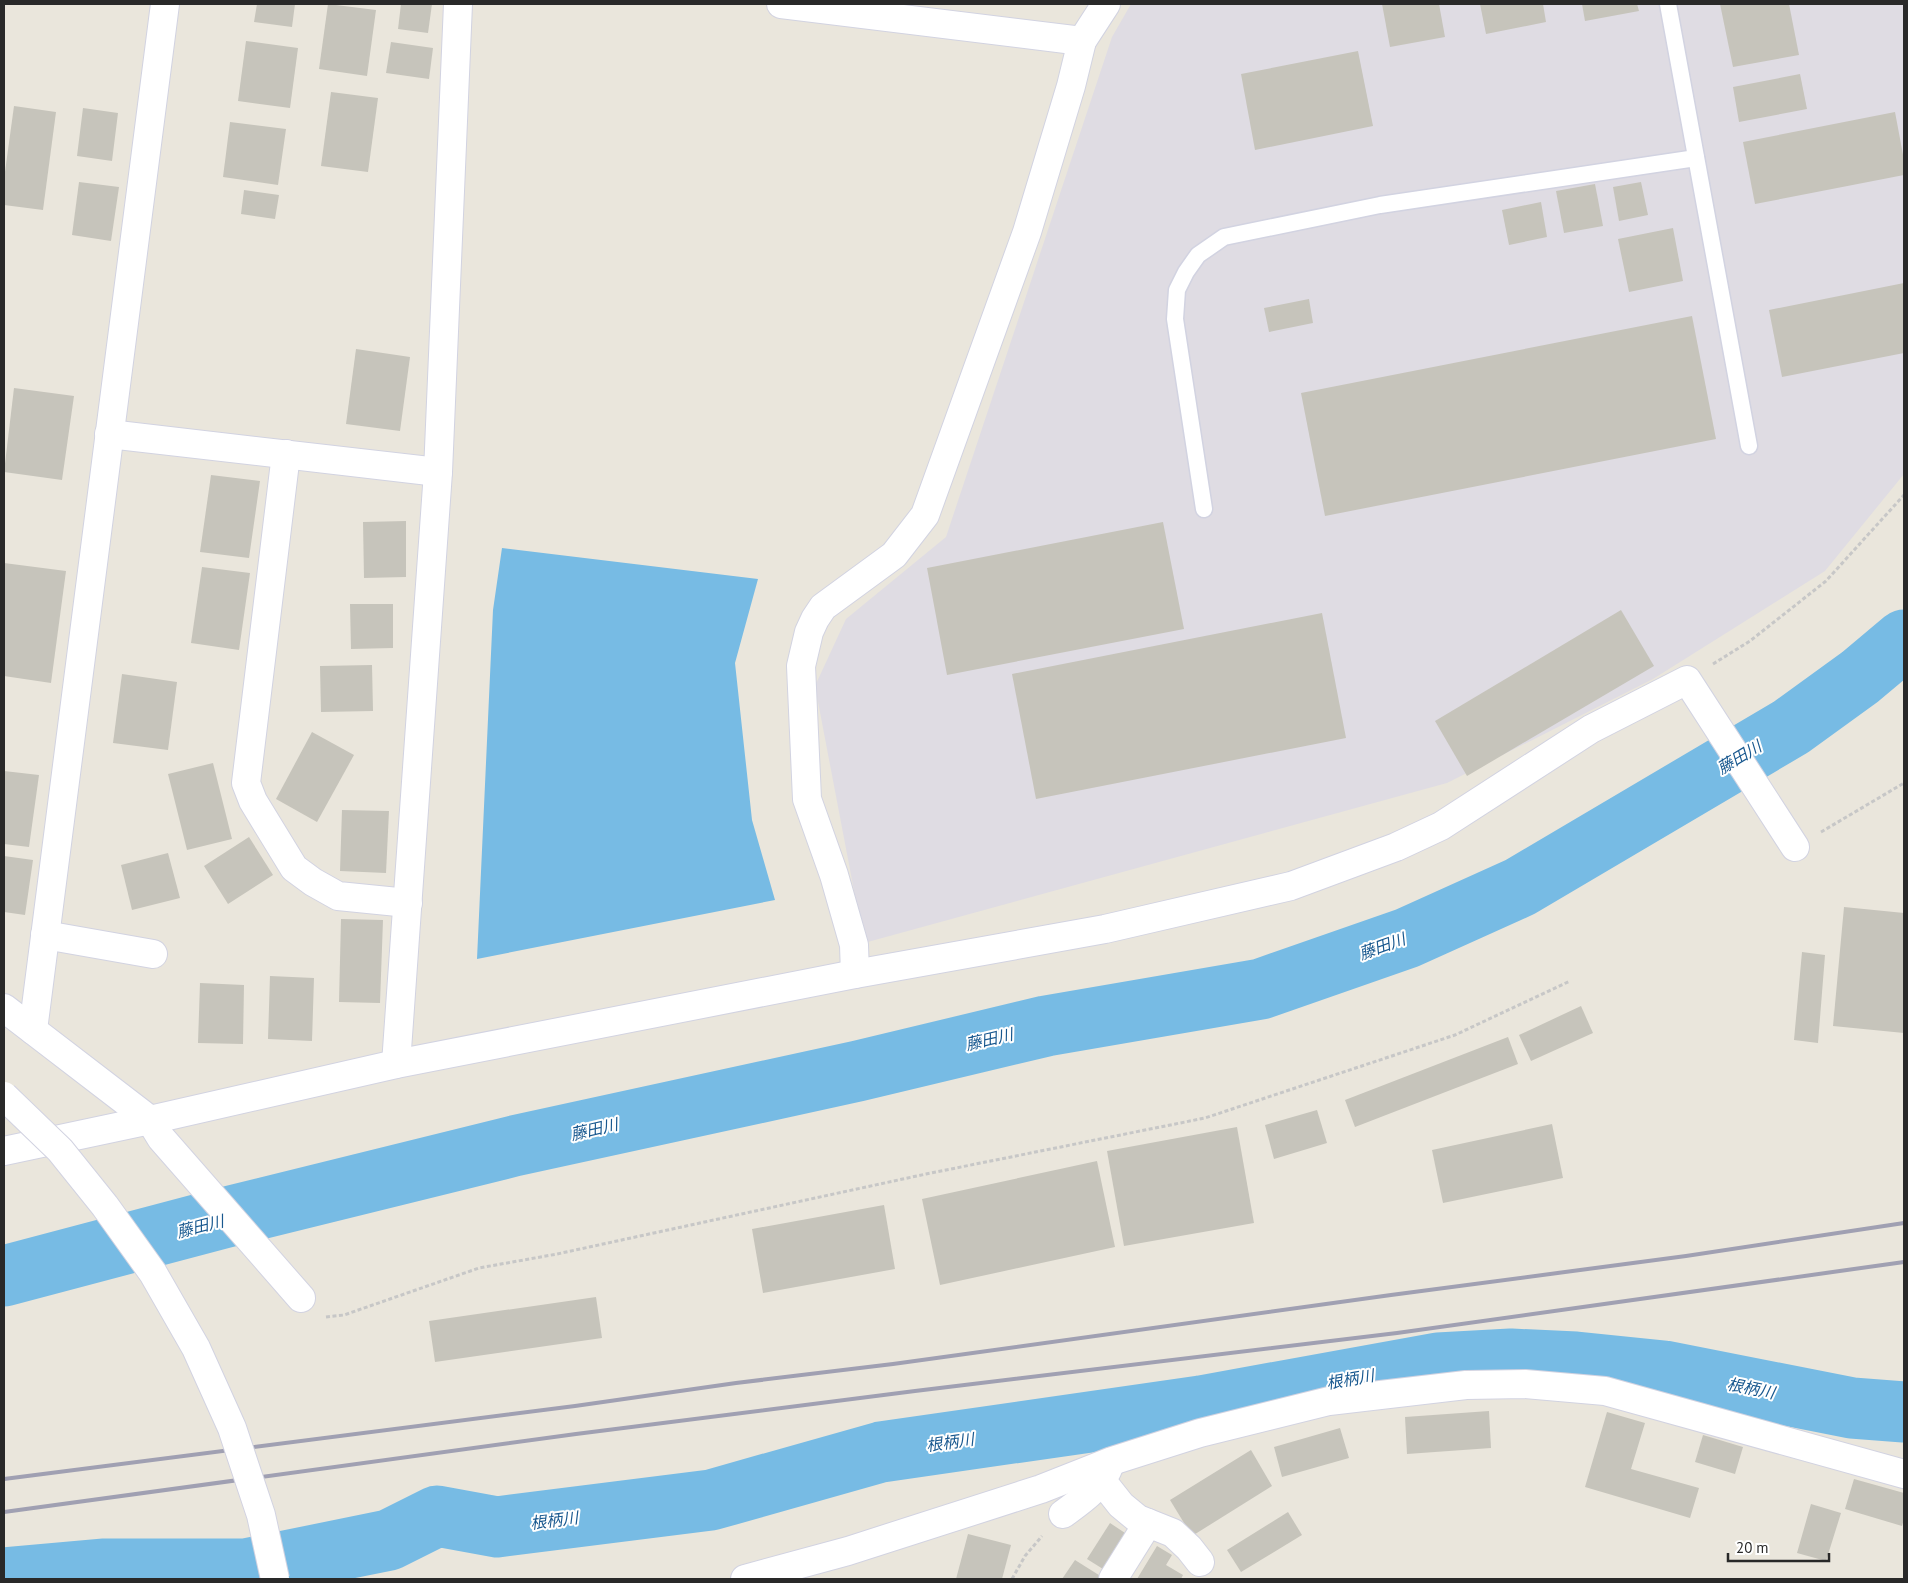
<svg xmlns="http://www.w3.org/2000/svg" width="1908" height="1583" viewBox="0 0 1908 1583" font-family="'PT Sans','Noto Sans JP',sans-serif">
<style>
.industrial{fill:#dfdce3}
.water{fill:#77bbe4}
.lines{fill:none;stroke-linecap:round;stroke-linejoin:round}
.river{stroke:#77bbe4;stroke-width:61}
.building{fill:#c6c4bb}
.lane-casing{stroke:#d2d3e1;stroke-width:19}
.street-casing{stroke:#d2d3e1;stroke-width:30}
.path{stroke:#c7c7c7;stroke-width:3;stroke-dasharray:4 2.5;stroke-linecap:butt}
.lane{stroke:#fff;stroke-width:16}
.street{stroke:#fff;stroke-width:28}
.rail{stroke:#a0a0b2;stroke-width:4}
.secondary-bridge-casing{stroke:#d2d3e1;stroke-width:30;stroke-linecap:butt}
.secondary-bridge{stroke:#fff;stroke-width:28}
.labels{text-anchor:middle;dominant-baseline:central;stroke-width:4;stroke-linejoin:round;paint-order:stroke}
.water-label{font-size:16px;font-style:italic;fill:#18588f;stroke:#fff}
</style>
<rect width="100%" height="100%" fill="#eae6dc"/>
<path class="industrial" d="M1131 4H1904V474L1825 571 1653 679 1447 783 864 943 815 686 846 619 946 537 1112 37Z"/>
<path class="water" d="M502 548 758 579 735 663 752 820 775 900 477 959 493 610Z"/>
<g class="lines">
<g class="river">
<path d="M4 1276 223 1218 514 1146 858 1071 1046 1026 1261 989 1407 938 1520 887 1791 727 1860 677 1904 640"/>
<path d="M4 1578 105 1569H246L389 1540 437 1516 497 1527 711 1500 881 1452 1201 1406 1438 1363 1511 1359 1576 1362 1664 1371 1852 1408 1904 1412"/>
</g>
</g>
<g class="building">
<path d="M257 4H295L292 27 254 22Z"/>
<path d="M328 4 376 10 367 76 319 69Z"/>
<path d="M401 4H432L428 33 398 29Z"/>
<path d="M1382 4H1439L1445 37 1390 47Z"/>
<path d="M1480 4H1543L1546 22 1486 34Z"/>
<path d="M1582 4H1637L1639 11 1585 21Z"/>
<path d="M1720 4H1789L1799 55 1733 67Z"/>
<path d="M246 41 298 48 290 108 238 101Z"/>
<path d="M391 42 433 48 429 79 386 73Z"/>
<path d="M1358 51 1373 126 1255 150 1241 74Z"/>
<path d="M1800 74 1807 109 1739 122 1733 87Z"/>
<path d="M331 92 378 98 368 172 321 166Z"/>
<path d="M14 106 56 112 43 210 4 205V179Z"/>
<path d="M83 108 118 113 112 161 77 156Z"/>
<path d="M1895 112 1904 160V175L1755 204 1743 142Z"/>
<path d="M230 122 286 129 278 185 223 177Z"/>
<path d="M79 182 119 187 111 241 72 235Z"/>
<path d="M1641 182 1648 215 1619 221 1613 187Z"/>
<path d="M1595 184 1603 226 1564 233 1556 191Z"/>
<path d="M244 190 279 195 275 219 241 214Z"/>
<path d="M1541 202 1547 237 1509 245 1502 210Z"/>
<path d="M1673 228 1683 281 1629 292 1618 239Z"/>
<path d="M1904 283V353L1782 377 1769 310Z"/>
<path d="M1309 299 1313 323 1269 332 1264 308Z"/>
<path d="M1692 316 1716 439 1325 516 1301 393Z"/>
<path d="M356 349 410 357 400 431 346 424Z"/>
<path d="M14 388 74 396 62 480 4 472Z"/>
<path d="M211 475 260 481 249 558 200 552Z"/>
<path d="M406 521V577L364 578 363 522Z"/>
<path d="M1163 522 1184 629 947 675 927 568Z"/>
<path d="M4 563 66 571 51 683 4 676Z"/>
<path d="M202 567 250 573 239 650 191 643Z"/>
<path d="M350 604H393V648L351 649Z"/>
<path d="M1621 610 1654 666 1467 776 1435 721Z"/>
<path d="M1322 613 1346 738 1036 799 1012 674Z"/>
<path d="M372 665 373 711 321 712 320 666Z"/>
<path d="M122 674 177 682 168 750 113 743Z"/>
<path d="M312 732 354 755 317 822 276 799Z"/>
<path d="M213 763 232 839 187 850 168 774Z"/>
<path d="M4 771 39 775 29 847 4 844Z"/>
<path d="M342 810 389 811 386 873 340 871Z"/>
<path d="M249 837 273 875 228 904 204 866Z"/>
<path d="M168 853 180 898 132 910 121 865Z"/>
<path d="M4 856 33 860 25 915 4 912Z"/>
<path d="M1844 907 1904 913V1033L1833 1026Z"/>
<path d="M341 919 383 920 380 1003 339 1002Z"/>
<path d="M1802 952 1825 955 1818 1043 1794 1040Z"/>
<path d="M270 976 314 978 312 1041 268 1039Z"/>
<path d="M200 983 244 985 243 1044 198 1043Z"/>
<path d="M1581 1006 1593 1033 1531 1061 1519 1035Z"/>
<path d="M1508 1037 1518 1064 1355 1127 1345 1100Z"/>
<path d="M1317 1110 1327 1143 1274 1159 1265 1125Z"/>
<path d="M1552 1124 1563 1178 1443 1203 1432 1150Z"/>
<path d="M1237 1127 1254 1223 1124 1246 1107 1151Z"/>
<path d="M1097 1161 1115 1247 940 1285 922 1199Z"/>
<path d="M884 1205 895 1269 763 1293 752 1229Z"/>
<path d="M596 1297 602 1338 435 1362 429 1321Z"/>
<path d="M1489 1411 1491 1448 1407 1454 1405 1417Z"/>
<path d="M1607 1412 1645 1423 1631 1469 1699 1488 1690 1518 1585 1487Z"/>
<path d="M1340 1428 1349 1458 1282 1477 1274 1447Z"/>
<path d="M1703 1435 1743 1447 1735 1474 1695 1462Z"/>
<path d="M1251 1450 1272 1486 1192 1536 1170 1500Z"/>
<path d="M1854 1479 1904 1493V1519L1902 1526 1845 1509Z"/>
<path d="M1811 1504 1841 1513 1826 1561 1797 1553Z"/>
<path d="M1288 1512 1302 1535 1241 1572 1227 1550Z"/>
<path d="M1110 1523 1125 1533 1103 1569 1087 1559Z"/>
<path d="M968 1534 1011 1545 1002 1579H956Z"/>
<path d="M1157 1546 1172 1555 1166 1565 1183 1575 1181 1579H1137Z"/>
<path d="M1075 1560 1102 1577 1101 1579H1062Z"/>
</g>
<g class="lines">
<defs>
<g id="lane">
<path d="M1668 4 1749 446"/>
<path d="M1204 509 1175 319 1177 290 1186 272 1198 255 1224 237 1380 205 1696 158"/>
</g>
<g id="street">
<path d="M781 4 1082 41"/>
<path d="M109 434 438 472"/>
<path d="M286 454 246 783 253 801 294 868 313 882 338 896 408 903"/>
<path d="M45 935 153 954"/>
<path d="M855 974 854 945 834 875 807 799 801 666 809 632 815 619 823 607 894 555 925 515 1027 232 1071 86 1082 41 1106 4"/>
<path d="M4 1008 150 1120 161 1138 301 1298"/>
<path d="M33 1030 165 4"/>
<path d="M396 1064 438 472 458 4"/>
<path d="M4 1151 150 1120 396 1064 855 974 1105 929 1291 886 1396 847 1441 826 1591 729 1687 680 1795 847"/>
<path d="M1102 1481 1121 1505 1138 1519 1173 1533 1189 1548 1200 1562"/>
<path d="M1063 1514C1082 1500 1102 1487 1110 1464"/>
<path d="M745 1579 848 1551 1041 1489 1112 1461 1200 1433 1329 1401 1466 1385 1525 1384 1605 1391 1904 1474"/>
<path d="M1113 1579 1148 1523"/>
</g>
</defs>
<use href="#lane" class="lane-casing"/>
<use href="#street" class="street-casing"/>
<g class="path">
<path d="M1713 664 1750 641 1826 581 1904 495"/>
<path d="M1821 832 1904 783"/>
<path d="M326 1317 344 1315 479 1268 557 1254 926 1174 1205 1118 1455 1035 1570 981"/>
<path d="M1012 1579 1025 1556 1042 1536"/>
</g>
<use href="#lane" class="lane"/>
<use href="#street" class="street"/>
<g class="rail">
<path d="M4 1479 575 1406 736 1383 893 1364 1391 1295 1686 1256 1904 1223"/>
<path d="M4 1512 576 1434 915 1391 1397 1333 1904 1262"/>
</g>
<defs>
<path id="secondary-bridge" d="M4 1096 60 1150 105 1206 153 1273 196 1348 232 1428 261 1515 275 1579"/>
</defs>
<use href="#secondary-bridge" class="secondary-bridge-casing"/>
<use href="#secondary-bridge" class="secondary-bridge"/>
</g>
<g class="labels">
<g class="water-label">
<text transform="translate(1739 757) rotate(-31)">藤田川</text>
<text transform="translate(1382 946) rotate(-20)">藤田川</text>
<text transform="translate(989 1039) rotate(-13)">藤田川</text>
<text transform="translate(594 1129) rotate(-13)">藤田川</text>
<text transform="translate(200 1226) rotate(-14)">藤田川</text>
<text transform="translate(1350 1379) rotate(-10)">根柄川</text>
<text transform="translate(1751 1388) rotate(11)">根柄川</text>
<text transform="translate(950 1442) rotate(-8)">根柄川</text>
<text transform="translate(554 1520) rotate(-7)">根柄川</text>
</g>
</g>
<rect width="1908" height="1583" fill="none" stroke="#292929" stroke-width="10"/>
<path d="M1728 1553v8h101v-8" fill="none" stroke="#292929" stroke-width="2.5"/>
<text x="1736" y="1553" font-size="15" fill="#292929" stroke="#ffffff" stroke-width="4" paint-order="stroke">20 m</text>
</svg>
